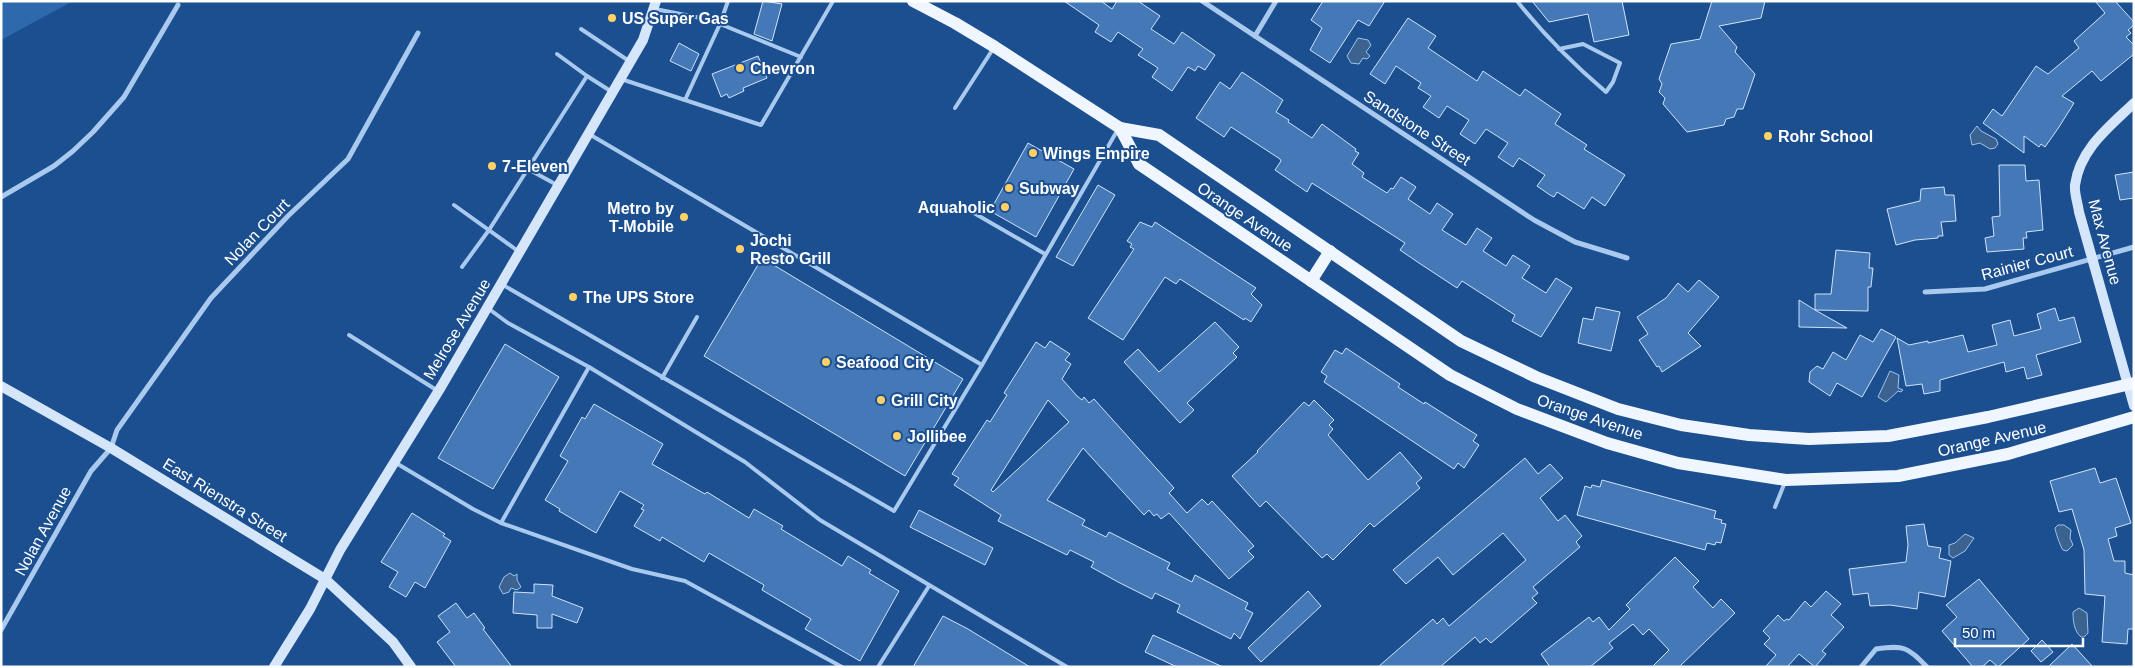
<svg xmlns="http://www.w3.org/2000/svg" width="2135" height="668" viewBox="0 0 2135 668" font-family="Helvetica,sans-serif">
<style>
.green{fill:#2e69ad}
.water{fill:#3c6290;stroke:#9cc4f0}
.building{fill:#4478b7;stroke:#cfe3fa;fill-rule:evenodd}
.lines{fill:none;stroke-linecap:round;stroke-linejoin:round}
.lane{stroke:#a9c9ee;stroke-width:4}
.street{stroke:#a9c9ee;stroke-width:5}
.secondary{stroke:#d6e6fa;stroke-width:10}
.primary{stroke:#f0f6ff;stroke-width:12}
.poi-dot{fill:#ffd166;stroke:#1b4f8f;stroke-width:2}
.labels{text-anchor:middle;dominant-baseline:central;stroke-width:4;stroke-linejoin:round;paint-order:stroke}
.poi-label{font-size:16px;font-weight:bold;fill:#fff;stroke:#1b4f8f;text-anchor:start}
.street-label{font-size:16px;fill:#fff;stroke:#1b4f8f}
</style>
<rect width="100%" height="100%" fill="#1b4f8f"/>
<path class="green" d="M1 1H73L1 40Z"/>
<g class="water">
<path d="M1358 38 1368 40 1371 45 1366 52 1370 56 1367 59 1363 58 1359 64 1351 63 1347 56Z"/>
<path d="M1977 126 1981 131 1996 139 1998 144 1995 148 1990 149 1980 143 1972 145 1970 135Z"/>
<path d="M1890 371 1899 375 1898 388 1903 390 1901 392 1898 391 1886 402 1878 397Z"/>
<path d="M2058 525H2064L2071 530 2070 538 2073 545 2067 551 2063 550C2061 548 2055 531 2055 528Z"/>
<path d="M1965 534 1974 538 1965 551 1953 558 1949 555V545L1955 543Z"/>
<path d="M510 573 514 576 517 574V580L521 587 517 590 511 588 509 592 503 594 499 587 504 577Z"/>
<path d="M2079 608 2087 613 2088 633 2084 637H2081C2074 631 2073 621 2073 612Z"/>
</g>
<g class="building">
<path d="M763 1 782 4 772 41 754 34Z"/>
<path d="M1064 1H1101L1112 9 1117 1H1138L1160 16 1151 29 1174 44 1182 32 1215 55 1205 70 1198 66 1195 71 1188 67 1172 91 1152 77 1158 68 1138 55 1143 49 1118 32 1111 42 1095 32 1099 25Z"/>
<path d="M1323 1H1385L1369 26 1358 20 1330 63 1310 50 1322 28 1311 20Z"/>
<path d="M1532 1H1622L1629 35 1594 42 1588 14 1549 22Z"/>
<path d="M1712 1H1765L1761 18 1719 26 1737 47 1735 52 1755 74 1743 109H1737L1734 117 1726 119 1724 125 1687 132 1663 104 1665 98 1659 92 1662 84 1659 79 1671 44 1700 39Z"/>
<path d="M2095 1H2115L2134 22V25L2128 30 2131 33 2126 37 2134 45V54L2101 81 2092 71 2062 96 2074 103 2059 127 2045 147 2041 144 2039 147 2024 136V153L1983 123 1993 109 2002 116 2036 66 2048 74 2079 48 2074 41 2105 13Z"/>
<path d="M1408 18 1436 36 1428 48 1477 81 1483 71 1520 96 1525 89 1561 114 1555 124 1587 145 1584 149 1625 175 1605 206 1592 197 1584 209 1557 192 1554 197 1550 195 1537 186 1545 175 1519 158 1513 167 1498 157 1508 143 1486 129 1475 144 1460 134 1469 120 1447 106 1439 118 1423 107 1431 96 1418 88 1421 83 1396 66 1385 84 1370 74Z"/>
<path d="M679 43 699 54 691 71 670 61Z"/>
<path d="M758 56 767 78 743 88 744 91 729 98 727 94 721 97 712 74Z"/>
<path d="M1242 72 1283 100 1276 112 1289 120 1288 122 1312 138 1322 124 1356 149 1355 151 1359 153 1352 164 1364 173 1362 177 1387 193 1391 188 1393 189 1401 177 1416 187 1408 199 1430 214 1437 203 1453 214 1442 230 1466 245 1477 228 1492 238 1483 251 1506 266 1513 255 1530 266 1522 278 1546 293 1556 278 1572 288 1541 337 1512 321 1515 315 1462 281 1457 288 1419 263 1400 250 1405 243 1312 183 1307 192 1275 170 1281 161 1280 159 1231 127 1224 137 1196 118 1220 82 1230 89Z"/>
<path d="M1028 143 1074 169 1036 237 990 211Z"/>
<path d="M1999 165H2025L2026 181 2039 180 2043 230 2026 232 2027 238H2023L2024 249 1987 252 1985 238 1994 236 1992 217 2000 216Z"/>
<path d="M2134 172V198L2120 200 2115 175Z"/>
<path d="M1098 185 1115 195 1073 266 1056 257Z"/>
<path d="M1944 187 1945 195H1954L1956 221 1941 222 1943 236H1938V238L1915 240 1896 245 1887 209 1920 201 1921 189Z"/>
<path d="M1140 222 1152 227 1155 222 1256 288 1251 294 1262 305 1251 322 1245 318 1244 320 1180 279 1176 284 1165 277 1123 340 1088 318 1134 249 1130 247 1132 244 1127 241Z"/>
<path d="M1836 250 1870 253 1869 268H1873L1871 287H1868V311L1815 310 1847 328 1799 327V300L1815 310V294H1831Z"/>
<path d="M762 258 963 379 905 476 704 356Z"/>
<path d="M1699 280 1719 297 1688 333 1701 346 1662 372 1659 366 1657 367 1639 340 1648 334 1637 317 1666 298 1678 283 1688 292Z"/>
<path d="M1596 307 1620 312 1611 351 1578 343 1583 318 1593 320Z"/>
<path d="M2055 308 2059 321 2074 317 2081 342 2036 355 2042 375 2027 379 2024 367 2006 372 2004 362 1940 380V391L1924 394 1922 384 1906 386 1897 338 1909 345 1928 341V343L1963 335 1968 352 1997 345 1992 325 2010 320 2014 336 2041 329 2037 314Z"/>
<path d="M1215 322 1239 347 1233 353 1237 357 1187 403 1194 410 1180 423 1124 362 1138 349 1159 372Z"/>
<path d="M1881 329 1896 337 1862 397 1837 383 1830 396 1809 382 1810 372 1817 366 1823 369 1833 352 1846 360 1860 335 1873 342Z"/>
<path d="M1050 341 1070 354 1065 360 1071 364 1062 379 1077 396 1082 400 1084 397 1089 403 1094 399 1174 488 1169 493 1187 513 1202 499 1208 505 1212 501 1254 546 1248 551 1254 557 1229 579 1169 513 1161 519 1157 514 1154 516 1149 510 1144 515 1083 448 1047 500 1085 520 1082 525 1106 537 1109 532 1170 563 1167 569 1192 582 1195 575 1248 603 1245 609 1253 613 1240 639 1234 633 1231 639 1177 612 1180 605 1155 593 1152 599 1118 582 1091 567 1094 562 1070 550 1067 555 998 521 1001 515 954 485 959 478 952 474 987 420 990 422 1007 395 1004 393 1036 342 1045 348ZM1048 400 1069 422 993 492 991 490Z"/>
<path d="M505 344 559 377 493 489 438 458Z"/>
<path d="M1346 348 1400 384 1398 387 1424 404 1425 402 1477 435 1473 441 1479 445 1464 468 1458 463 1454 469 1324 382 1327 376 1321 372 1335 350 1342 354Z"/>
<path d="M1314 400 1334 420 1329 425 1333 429 1328 435 1368 480 1400 452 1422 478 1416 483 1420 488 1374 527 1370 523 1333 560 1327 554 1322 558 1266 501 1260 507 1232 476 1258 452 1257 451 1304 402 1309 406Z"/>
<path d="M594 404 663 444 652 464 705 494 707 492 749 518 754 509 783 526 781 529 842 566 848 556 871 570 869 573 899 591 860 661 805 629 811 619 762 590 764 585 709 553 704 562 662 537 660 541 634 526 644 510 641 509 644 505 620 491 596 533 559 511 560 509 545 500 568 461 560 456 582 417 585 419Z"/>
<path d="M1525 458 1538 474 1550 464 1563 478 1540 498 1558 521 1565 515 1582 536 1576 542 1580 547 1533 587 1538 593 1532 598 1537 603 1491 643 1486 638 1480 643 1475 637 1440 667H1378L1433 619 1437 624 1443 618 1449 626 1526 560 1503 533 1453 575 1438 557 1406 584 1393 570Z"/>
<path d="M2095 468 2100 483 2116 478 2131 523 2115 528 2117 536 2108 539 2114 561H2125V573L2134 575V629H2128L2127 644 2102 642 2105 596 2085 594 2084 550 2072 509 2059 512 2050 481Z"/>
<path d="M1602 480 1716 511 1714 518 1722 520 1721 523 1726 524 1721 543 1716 542 1715 545 1707 543 1705 550 1577 515 1585 486 1591 488 1592 485 1600 487Z"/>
<path d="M919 510 993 548 985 565 910 527Z"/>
<path d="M412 513 445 534 443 536 451 541 425 588 415 582 406 597 389 587 398 572 381 562Z"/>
<path d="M1924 524 1928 546 1941 548 1939 558 1951 561 1945 597 1919 592 1917 609 1890 605 1870 606 1868 593 1853 595 1849 569 1906 562 1908 545 1906 526Z"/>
<path d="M1675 557 1699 581 1693 587 1713 608 1721 599 1735 613 1679 667H1652L1669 650 1649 629 1643 635 1633 624 1609 643 1613 648 1590 667H1550L1541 654 1589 617 1593 622 1599 617 1609 630 1630 609 1626 605Z"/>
<path d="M1979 579 2029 639 1998 667 1990 660 1982 667H1973L1942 631 1957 617 1946 605Z"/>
<path d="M534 584 553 585 552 596 583 608 577 623 552 614V628H537V615L513 613 514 592 534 593Z"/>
<path d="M1308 591 1321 606 1261 662 1248 648Z"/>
<path d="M1826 591 1841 604 1831 615 1844 627 1822 651 1826 654 1815 667 1799 654 1787 667H1765L1776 655 1764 644 1770 638 1763 631 1778 615 1784 621 1787 619 1789 620 1805 601 1811 607Z"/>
<path d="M456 603 467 618 474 613 485 628 483 629 512 667H456L437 642 450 632 438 616Z"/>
<path d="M943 616 968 629 1030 667H913Z"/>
<path d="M1153 635 1223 667H1177L1145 652Z"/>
<path d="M2042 640 2053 652 2041 662 2031 651Z"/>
<path d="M2072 644 2093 667H2048Z"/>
</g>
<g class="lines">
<g class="lane">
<path d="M1517 1C1544 35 1573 64 1606 92L1613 82 1620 63 1583 44 1559 49"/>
<path d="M655 9 706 19 720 24 728 1"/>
<path d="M581 29 629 61"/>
<path d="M557 54 587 76"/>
<path d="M621 79 761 125 833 1"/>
<path d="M685 100 720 24 801 57"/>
<path d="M955 108 993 49"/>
<path d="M528 169 557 185"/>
<path d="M454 205 518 251"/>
<path d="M960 205 1045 254"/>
<path d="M462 267 489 230 587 76 612 92"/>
<path d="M503 285 894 511 982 365 589 134"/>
<path d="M489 309 508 323 589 367 745 462 820 520 1067 667"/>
<path d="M349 335 438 391"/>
<path d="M982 365 1117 131"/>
<path d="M662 378 697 317"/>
<path d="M396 463 473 509 501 523 632 569 685 581 842 667"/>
<path d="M1775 507 1785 482"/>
<path d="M501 523 589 367"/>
<path d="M878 667 929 586"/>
</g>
<g class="street">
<path d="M1202 1 1534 220 1575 242 1627 258"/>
<path d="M1255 36 1276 1"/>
<path d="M1 197 54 166 73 151 93 132 124 97 178 5"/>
<path d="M1925 292 1985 289 2134 247"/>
<path d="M1 630 91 471 111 448 117 430 211 298 288 216 348 159 418 33"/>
<path d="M1861 667 1876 649C1905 645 1907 647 1927 667"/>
</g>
<g class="secondary">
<path d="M2134 103C2109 127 2080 149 2075 185 2074 193 2078 204 2079 212L2134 406"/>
<path d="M1 386 111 448 325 579 393 642 411 667"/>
<path d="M274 667 310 609 340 550 441 387 643 40 656 1"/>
</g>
<g class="primary">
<path d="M913 1 955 23 995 47 1120 128 1159 135 1461 341 1536 377 1618 409 1681 425 1749 435 1809 439 1888 436 1988 417 2134 383"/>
<path d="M1120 128 1139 164 1450 375 1517 409 1607 443 1678 463 1786 480 1898 476 2008 454 2134 417"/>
<path d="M1311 281 1330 251"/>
</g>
</g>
<g class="poi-dot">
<circle cx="612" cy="18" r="5"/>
<circle cx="740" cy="68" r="5"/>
<circle cx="1768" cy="136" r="5"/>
<circle cx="1033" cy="153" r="5"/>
<circle cx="492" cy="166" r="5"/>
<circle cx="1009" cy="188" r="5"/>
<circle cx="1005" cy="207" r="5"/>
<circle cx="684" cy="217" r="5"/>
<circle cx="740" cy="249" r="5"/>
<circle cx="573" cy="297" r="5"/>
<circle cx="826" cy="362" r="5"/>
<circle cx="881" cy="400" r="5"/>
<circle cx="897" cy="436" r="5"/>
</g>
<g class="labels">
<g class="poi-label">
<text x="622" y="18">US Super Gas</text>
<text x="750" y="68">Chevron</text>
<text x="1778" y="136">Rohr School</text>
<text x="1043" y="153">Wings Empire</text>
<text x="502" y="166">7-Eleven</text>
<text x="1019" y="188">Subway</text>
<text x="995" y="207" text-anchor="end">Aquaholic</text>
<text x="674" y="208" text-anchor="end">Metro by<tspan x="674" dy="18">T-Mobile</tspan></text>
<text x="750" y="240">Jochi<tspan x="750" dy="18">Resto Grill</tspan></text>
<text x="583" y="297">The UPS Store</text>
<text x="836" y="362">Seafood City</text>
<text x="891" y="400">Grill City</text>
<text x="907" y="436">Jollibee</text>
</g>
<g class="street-label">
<text transform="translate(1417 128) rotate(33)">Sandstone Street</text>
<text transform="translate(1245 217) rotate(34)">Orange Avenue</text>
<text transform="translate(257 232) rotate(-46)">Nolan Court</text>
<text transform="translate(2105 242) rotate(75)">Max Avenue</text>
<text transform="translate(2027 263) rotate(-15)">Rainier Court</text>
<text transform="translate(457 329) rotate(-59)">Melrose Avenue</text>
<text transform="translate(1590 417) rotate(19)">Orange Avenue</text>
<text transform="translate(1992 439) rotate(-13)">Orange Avenue</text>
<text transform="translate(225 500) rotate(32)">East Rienstra Street</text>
<text transform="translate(43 531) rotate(-61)">Nolan Avenue</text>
</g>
</g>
<rect width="2135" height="668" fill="none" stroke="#ffffff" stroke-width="5"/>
<path d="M1955 638v8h128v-8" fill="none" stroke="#ffffff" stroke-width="2.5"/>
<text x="1962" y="638" font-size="15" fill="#ffffff" stroke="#1b4f8f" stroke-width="4" paint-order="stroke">50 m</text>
</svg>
